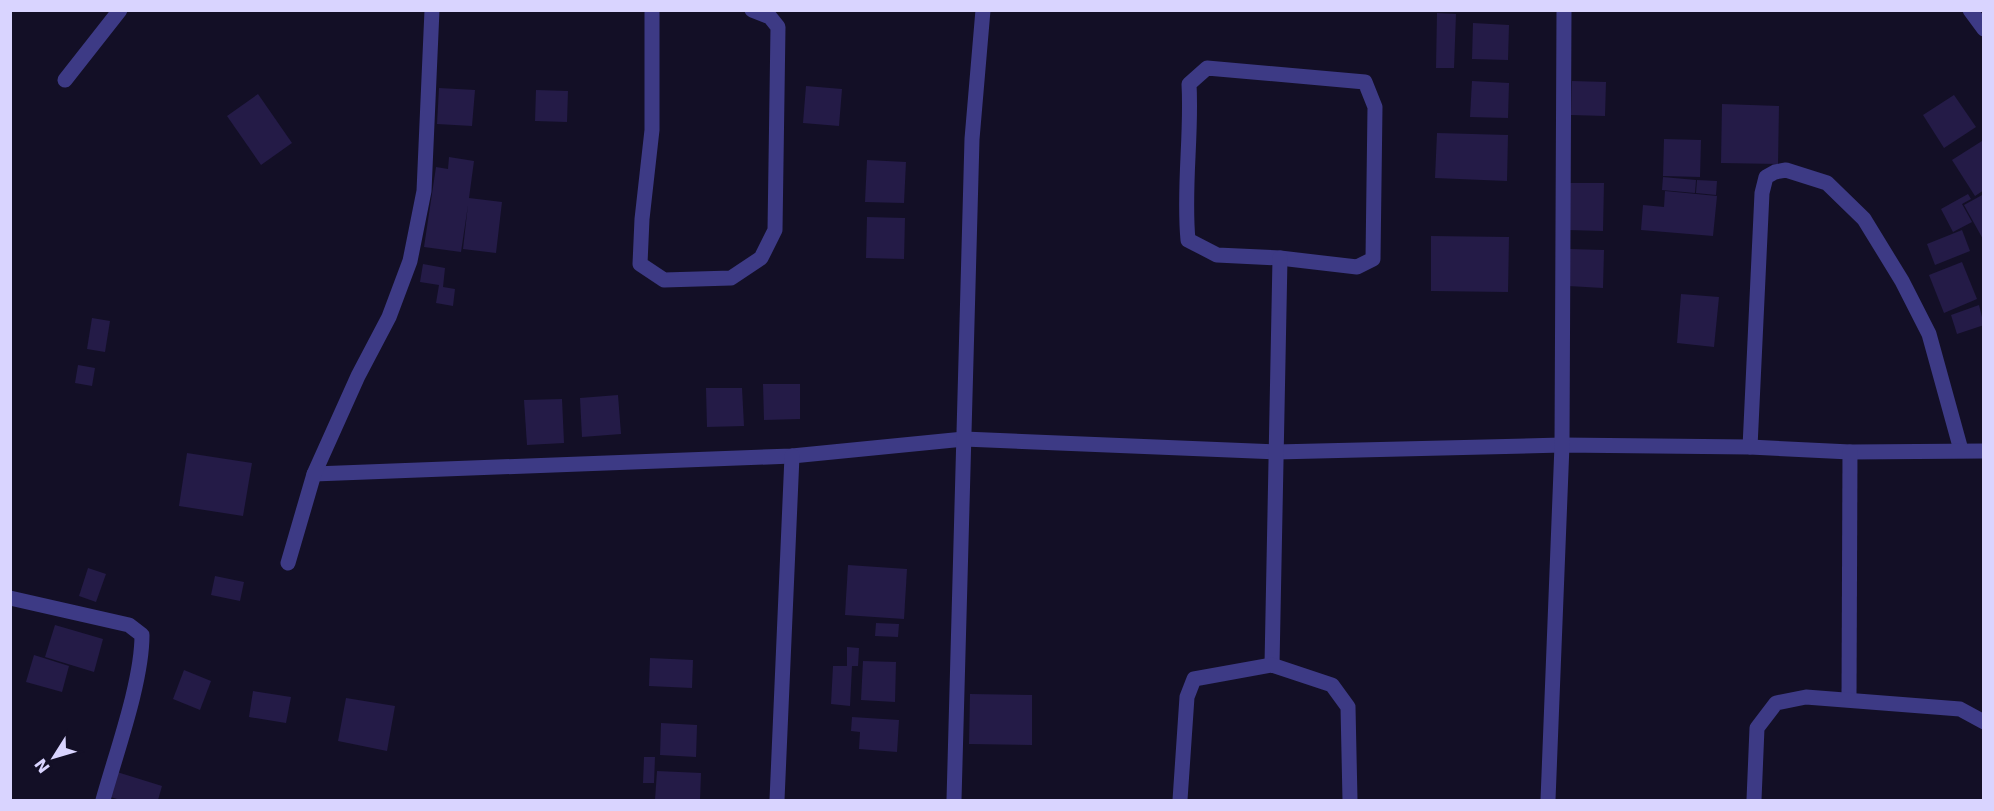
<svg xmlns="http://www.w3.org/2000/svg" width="1994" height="811" viewBox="0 0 1994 811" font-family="'DejaVu Sans',sans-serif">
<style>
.building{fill:#241b47}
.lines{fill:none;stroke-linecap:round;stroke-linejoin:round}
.minor{stroke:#3d3a85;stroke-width:15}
</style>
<rect width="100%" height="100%" fill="#130f26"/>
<g class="building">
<path d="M1437 13 1456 14 1454 68H1436Z"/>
<path d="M1473 23 1509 25 1508 60 1472 59Z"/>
<path d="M1472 81 1509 83 1508 118 1470 117Z"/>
<path d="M1572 81 1606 82 1605 116 1571 115Z"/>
<path d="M806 86 842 89 839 126 803 123Z"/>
<path d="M439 88 475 90 472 126 437 124Z"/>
<path d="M536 90 568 91 567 122 535 121Z"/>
<path d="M258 94 292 143 261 165 227 116Z"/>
<path d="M1954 95 1976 127 1944 148 1923 115Z"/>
<path d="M1722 104 1779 106 1778 164 1721 163Z"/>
<path d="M1437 133 1508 135 1507 181 1435 178Z"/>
<path d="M1664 139 1701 140 1700 177 1663 176Z"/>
<path d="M1982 141 1984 190 1975 196 1952 160Z"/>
<path d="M449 157 474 161 469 198 502 202 496 253 463 249 468 205 461 252 424 247 436 167 448 169Z"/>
<path d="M867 160 906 162 904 203 865 202Z"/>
<path d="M1663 177 1696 180 1695 193 1662 190Z"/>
<path d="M1697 180 1717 181 1716 195 1696 193Z"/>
<path d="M1569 183H1604L1603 231 1568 230Z"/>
<path d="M1665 191 1717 196 1713 236 1641 230 1643 205 1664 207Z"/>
<path d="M1968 194 1971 199 1962 204 1972 222 1953 232 1941 209Z"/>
<path d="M1984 194V241L1964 205Z"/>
<path d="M867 217 905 218 904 259 866 258Z"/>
<path d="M1962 230 1970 251 1935 265 1927 244Z"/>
<path d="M1431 236 1509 237 1508 292 1431 291Z"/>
<path d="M1569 249 1604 250 1603 288 1568 286Z"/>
<path d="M1962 262 1977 299 1944 313 1929 275Z"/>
<path d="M423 264 445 268 443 287 455 289 453 306 436 303 439 285 420 282Z"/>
<path d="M1681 294 1719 297 1714 347 1677 343Z"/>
<path d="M1979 305 1984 325 1957 334 1951 315Z"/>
<path d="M92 318 110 321 105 352 87 349Z"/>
<path d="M78 365 95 368 92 386 75 383Z"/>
<path d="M763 384H800V419L764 420Z"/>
<path d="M706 388H742L744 426 707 427Z"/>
<path d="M618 395 621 434 582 437 580 398Z"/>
<path d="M562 399 564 443 527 445 524 400Z"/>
<path d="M187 453 252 463 243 516 179 506Z"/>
<path d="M848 565 907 569 904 619 845 615Z"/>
<path d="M88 568 106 574 96 602 79 596Z"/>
<path d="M215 576 244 582 240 601 211 595Z"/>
<path d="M876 623 899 624 898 637 875 636Z"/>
<path d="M55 625 103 639 94 672 45 657Z"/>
<path d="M847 647 859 648 858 666H852L850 706 831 704 833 666H847Z"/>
<path d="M34 655 69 666 62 692 26 682Z"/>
<path d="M650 658 693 660 692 688 649 686Z"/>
<path d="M863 661 896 662 895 702 861 700Z"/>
<path d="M184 670 211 681 200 710 173 699Z"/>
<path d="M253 691 291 697 286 723 249 717Z"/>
<path d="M970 694 1032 695V745L969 744Z"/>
<path d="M346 698 395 706 387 751 338 741Z"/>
<path d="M852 717 899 720 897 752 859 749 860 732 851 731Z"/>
<path d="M661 723 697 725 696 757 660 755Z"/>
<path d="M644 757H655L654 783H643Z"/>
<path d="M657 771 701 773 700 800H655Z"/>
<path d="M117 772 162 786 158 800H121L110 797Z"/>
</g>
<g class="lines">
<g class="minor">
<path d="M652 10V130L642 219 640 264 664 280 731 278 761 258 775 230 778 27 770 17 752 10"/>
<path d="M1970 10 1984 29"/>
<path d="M1207 68 1365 82 1375 107 1373 259 1357 267 1280 258 1217 255 1188 240C1183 187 1192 136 1189 84Z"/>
<path d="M65 80 120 10"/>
<path d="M1750 447 1762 193 1766 177 1775 172 1786 170 1827 183 1864 219 1902 281 1929 334 1961 450"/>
<path d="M314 474 792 456 964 439 1276 452 1562 445 1750 447 1850 452 1984 451"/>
<path d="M288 563 314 474 358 376 389 317 410 261 424 191 432 10"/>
<path d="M10 598 129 625 142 635C142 682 116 753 103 800"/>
<path d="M1272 665 1280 258"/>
<path d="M1849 699 1850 452"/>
<path d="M777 800 792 456"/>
<path d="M954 800 972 139 983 10"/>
<path d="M1180 800 1187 697 1194 679 1272 665 1332 685 1348 707 1350 800"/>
<path d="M1548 800 1562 445 1564 10"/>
<path d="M1754 800 1757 728 1776 703 1806 697 1960 709 1984 722"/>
</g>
</g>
<rect width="1994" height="811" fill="none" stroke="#d9d4ff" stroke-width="24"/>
<g transform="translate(54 757) rotate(233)" stroke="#130f26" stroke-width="4.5" paint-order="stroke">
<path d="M0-4.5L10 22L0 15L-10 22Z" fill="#d9d4ff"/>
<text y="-9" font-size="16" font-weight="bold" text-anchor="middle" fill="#d9d4ff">N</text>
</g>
</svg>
